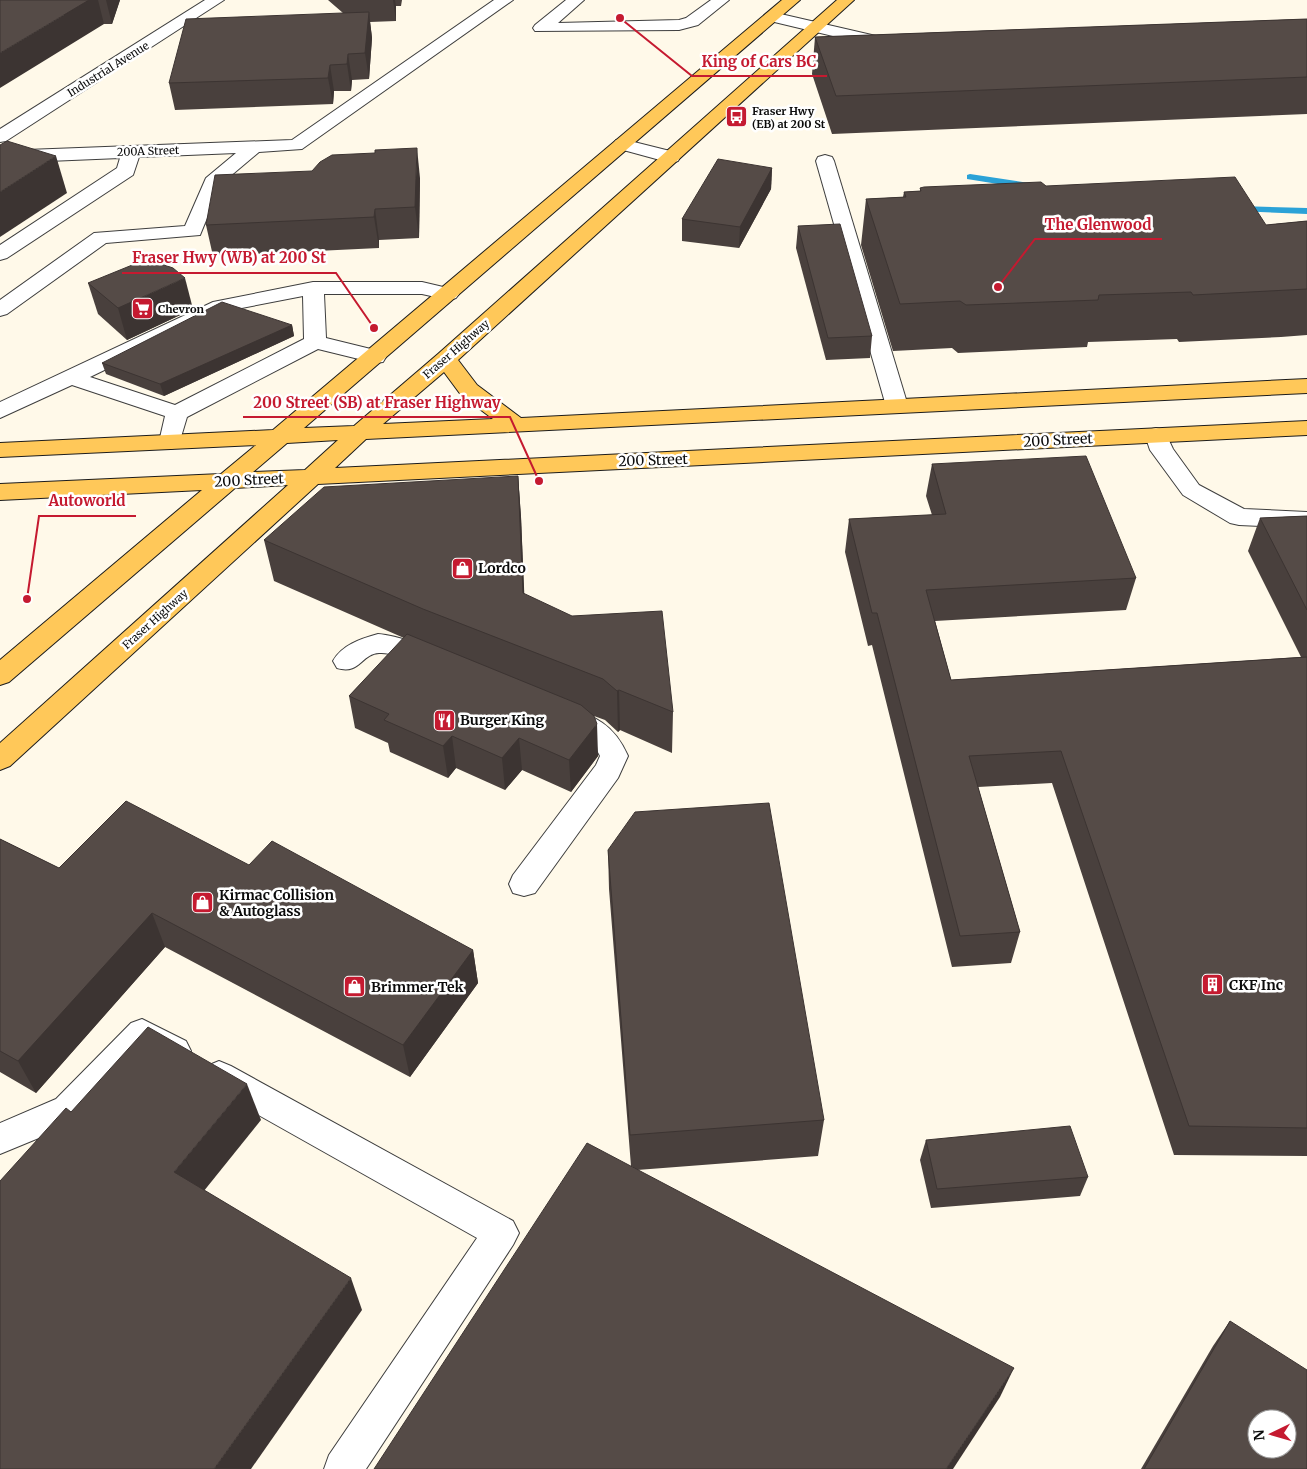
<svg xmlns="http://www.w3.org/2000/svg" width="1307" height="1469" viewBox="0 0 1307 1469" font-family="Merriweather,serif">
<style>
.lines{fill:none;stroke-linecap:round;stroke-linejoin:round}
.stream{fill:#2ba2d7;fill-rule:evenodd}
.minor-casing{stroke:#3e3e3e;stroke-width:2}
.major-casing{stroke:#1c1c1c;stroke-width:2}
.minor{fill:#fff;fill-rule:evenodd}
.major{fill:#ffc859;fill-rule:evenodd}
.wall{fill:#49403d}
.shaded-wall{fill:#3c3432}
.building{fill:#554b47;stroke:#3c3432;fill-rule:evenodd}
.labels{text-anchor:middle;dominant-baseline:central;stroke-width:5;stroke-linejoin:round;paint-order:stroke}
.far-street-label{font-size:11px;fill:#0b0b0b;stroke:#fff}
.far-poi-label{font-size:11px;font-weight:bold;fill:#0b0b0b;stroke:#fff;text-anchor:start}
.street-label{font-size:14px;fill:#0b0b0b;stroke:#fff}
.poi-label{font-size:14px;font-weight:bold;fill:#0b0b0b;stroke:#fff;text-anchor:start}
.leader{fill:none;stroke:#c51a30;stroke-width:2}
.callout-dot{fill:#c51a30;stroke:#fff;stroke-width:2}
.callout-label{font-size:15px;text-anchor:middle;font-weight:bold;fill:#c51a30;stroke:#fff;stroke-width:5;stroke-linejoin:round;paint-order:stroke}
</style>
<rect width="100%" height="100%" fill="#fff9e9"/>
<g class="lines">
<g class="stream">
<path d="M970 174 1029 183 1034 186 1029 189 967 179V175Z"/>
<path d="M1239 206 1307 208V214L1236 211V207Z"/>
</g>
<defs>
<g id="minor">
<path d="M205 0H224L6 141 0 142V129Z"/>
<path d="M494 0H513L302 149 259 152 221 184 200 235 106 243 7 314 0 316V300L94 233 185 226 206 178 236 153 139 157 133 175 7 258 0 260V245L117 168 120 158 0 163V151L292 140Z"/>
<path d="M566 0H584L558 23 679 20 686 18 711 0H729L698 25 679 30 535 31 533 28 535 25Z"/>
<path d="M772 12 889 39 891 43 889 47 883 48 766 20 764 17 766 14Z"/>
<path d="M622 139 678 153 680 157 678 161 671 163 616 148 613 144 616 140Z"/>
<path d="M825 155 832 157 834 161 908 406 905 411 897 413 889 411 886 406 816 161 818 157Z"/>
<path d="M313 282H422L456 290 459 294 456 298 449 300 422 294H324L326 338 383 352 386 357 383 362 375 363 318 349 187 417 178 447 170 449 162 447 159 442 165 416 72 385 0 418V402L213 302ZM303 296 304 339 175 405 90 377 226 311Z"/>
<path d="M1156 428 1164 430 1173 449 1199 485 1244 509 1307 512V528L1239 525 1230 523 1183 495 1150 450 1145 435 1148 430Z"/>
<path d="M378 634C395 635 435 647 443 662L439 669C417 675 401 651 379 653 361 654 360 675 337 668L333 661C342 645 360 639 378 634Z"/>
<path d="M563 706C595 716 614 724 628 756L618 778 535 893 524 896 513 893 509 884 513 875 596 765 600 756C589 730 560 735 549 716L553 709Z"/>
<path d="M142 1019 186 1041 191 1051 186 1061 175 1065 146 1051 80 1121 0 1154V1123L56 1099 131 1023Z"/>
<path d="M219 1061 231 1066 513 1221 519 1233 513 1245 366 1469H324L329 1455 477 1238 207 1086 203 1076 207 1066Z"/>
</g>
<path id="major" d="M782 0H800L304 428 354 426 438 354 837 0H854L458 360 477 385 521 418 1307 379V393L366 439 335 468 1307 421V435L318 484 10 766 0 770V743L288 485 235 488 9 682 0 685V660L202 490 0 500V484L221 474 256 445 0 457V443L273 430ZM444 372 461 395 493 419 383 424ZM338 440 305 470 253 472 287 443Z"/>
</defs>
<use href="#minor" class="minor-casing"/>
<use href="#major" class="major-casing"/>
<use href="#minor" class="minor"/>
<use href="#major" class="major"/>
</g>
<g class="wall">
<path d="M0 0H120L112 24H104Z"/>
<path d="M328 0H402L401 6H396V21L370 22 372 38 369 79 352 80 351 91H334L333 104 175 110 169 83 343 13Z"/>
<path d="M1307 19V114L832 134 812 74 815 37Z"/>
<path d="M772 168 771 189 739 248 682 241V219Z"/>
<path d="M420 178 419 238 379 240V248L213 256 206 225Z"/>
<path d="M1046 186 1266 225 1307 221V335L1281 337 1179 342 1177 339 1088 342 1087 347 958 353 952 348 893 351 861 245 866 199 903 197 904 192 920 191V188Z"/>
<path d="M798 226 872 336 870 358 826 360 796 248Z"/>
<path d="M88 283 193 309 127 340 98 314Z"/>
<path d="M292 325 294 336 164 396 106 374 102 363Z"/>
<path d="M932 464 1136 578 1126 610 935 621 951 680 1301 657 1248 551 1260 518 1307 516V1156L1174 1155 1052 783 978 787 1020 932 1011 963 952 967 872 645 868 646 845 552 849 519 932 515 926 496Z"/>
<path d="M518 476 521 517 524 594 673 712 672 753 620 730 618 732 605 720 594 716 598 756 571 792 522 770 505 790 456 768 448 778 390 752 388 743 355 728 349 696 404 638 274 581 264 540Z"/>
<path d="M0 839 59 868 249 865 473 950 478 983 410 1077 165 947 36 1093 0 1072Z"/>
<path d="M608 850 824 1120 818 1156 637 1170 1000 1397 631 1166 609 889Z"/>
<path d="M926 1140 1088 1177 1080 1196 931 1208 920 1160Z"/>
<path d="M1230 1321 1307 1469H1141L1213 1346Z"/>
</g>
<g class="shaded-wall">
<path d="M89 0H98L104 24 0 88V53Z"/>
<path d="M106 0H120L112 24Z"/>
<path d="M393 0H395L396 6V21Z"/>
<path d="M369 12 372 38 369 79 365 53Z"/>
<path d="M348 54 352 80 351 91 347 64Z"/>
<path d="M330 65 334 91 333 104 328 78Z"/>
<path d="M417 148 420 178 419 238 415 207Z"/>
<path d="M56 156 67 193 0 237V192Z"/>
<path d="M772 168 771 189 739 248 740 227Z"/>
<path d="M375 209 379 240V248L374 217Z"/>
<path d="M185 278 193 309 127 340 118 308Z"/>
<path d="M292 325 294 336 164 396 160 384Z"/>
<path d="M518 476 521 517 526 634 523 593Z"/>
<path d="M619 690 620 730 618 732 617 691Z"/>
<path d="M597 724 598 756 571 792 569 760Z"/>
<path d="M452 736 456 768 448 778 443 746Z"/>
<path d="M519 738 522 770 505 790 502 758Z"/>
<path d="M152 913 165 947 36 1093 18 1061Z"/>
<path d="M473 950 478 983 410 1077 403 1045Z"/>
<path d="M247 1084 261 1120 191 1207 174 1172Z"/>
<path d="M351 1278 362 1310 251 1469H214Z"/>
<path d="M1014 1368 1000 1397 953 1469H946Z"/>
</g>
<g class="building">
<path d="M0 0H89L0 53Z"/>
<path d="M369 12 365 53 348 54 347 64 330 65 328 78 169 83 186 19Z"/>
<path d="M1307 19V77L836 96 815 37Z"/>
<path d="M7 141 56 156 0 192V145Z"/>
<path d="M417 148 415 207 375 209 374 217 206 225 215 175 312 171 320 162 332 155 375 153V150Z"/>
<path d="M718 159 772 168 740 227 682 219Z"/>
<path d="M1235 177 1266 225 1307 221V289L1193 295 1191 292 1099 295 1098 300 966 305 960 301 900 304 866 199 906 197 904 192 921 191 920 188 924 187 1041 182 1046 186Z"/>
<path d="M840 224 872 336 828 338 798 226Z"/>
<path d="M147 259 173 268 185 278 118 308 88 283Z"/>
<path d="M222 302 292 325 160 384 102 363Z"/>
<path d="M1086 456 1136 578 926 590 951 680 1307 657V1128L1189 1126 1061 751 969 756 1020 932 960 936 877 613H872L849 519 946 514 932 464Z"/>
<path d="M518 476 523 593 572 616 662 611 673 712 619 690 617 691 603 679 423 609 264 540 324 487Z"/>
<path d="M1307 516V610L1260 518Z"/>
<path d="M407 634 581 705 594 716 597 724 569 760 519 738 502 758 452 736 443 746 384 720 389 714 349 696Z"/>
<path d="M126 801 249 865 272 841 473 950 403 1045 152 913 18 1061 0 1051V839L59 868Z"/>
<path d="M769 803 824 1120 630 1135 608 850 635 812Z"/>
<path d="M148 1027 247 1084 174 1172 351 1278 214 1469H0V1181L66 1108 71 1112Z"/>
<path d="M1070 1126 1088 1177 937 1189 926 1140Z"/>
<path d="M587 1143 1014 1368 946 1469H374Z"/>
<path d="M1230 1321 1307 1370V1469H1144ZM1257 1419H1287V1449H1257Z"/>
</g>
<defs>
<symbol id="bus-square" viewBox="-11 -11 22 22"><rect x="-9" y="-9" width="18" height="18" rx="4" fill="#c51a30" stroke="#fff"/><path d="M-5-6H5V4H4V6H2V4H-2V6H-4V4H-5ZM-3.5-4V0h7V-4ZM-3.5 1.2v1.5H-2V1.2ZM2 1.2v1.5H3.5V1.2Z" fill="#fff"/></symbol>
<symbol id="supermarket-square" viewBox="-11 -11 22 22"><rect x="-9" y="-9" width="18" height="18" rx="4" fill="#c51a30" stroke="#fff"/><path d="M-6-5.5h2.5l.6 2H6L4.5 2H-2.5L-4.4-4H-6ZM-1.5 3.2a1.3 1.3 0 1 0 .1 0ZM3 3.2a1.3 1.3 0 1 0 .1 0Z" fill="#fff"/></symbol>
<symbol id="shop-square" viewBox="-11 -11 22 22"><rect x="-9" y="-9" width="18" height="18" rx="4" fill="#c51a30" stroke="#fff"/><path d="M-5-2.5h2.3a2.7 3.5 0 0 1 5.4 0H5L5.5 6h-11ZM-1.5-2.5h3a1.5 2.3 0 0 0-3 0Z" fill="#fff"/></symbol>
<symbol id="restaurant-square" viewBox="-11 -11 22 22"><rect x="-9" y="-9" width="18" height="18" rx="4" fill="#c51a30" stroke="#fff"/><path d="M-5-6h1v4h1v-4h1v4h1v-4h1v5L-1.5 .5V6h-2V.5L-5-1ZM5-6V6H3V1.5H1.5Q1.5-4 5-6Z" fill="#fff"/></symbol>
<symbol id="building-square" viewBox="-11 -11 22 22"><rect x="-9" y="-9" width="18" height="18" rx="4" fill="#c51a30" stroke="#fff"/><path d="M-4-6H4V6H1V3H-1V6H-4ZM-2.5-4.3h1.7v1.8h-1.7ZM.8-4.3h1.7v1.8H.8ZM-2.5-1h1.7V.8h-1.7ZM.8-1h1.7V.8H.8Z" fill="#fff"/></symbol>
</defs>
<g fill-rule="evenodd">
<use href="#bus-square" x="724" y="104" width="25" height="25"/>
<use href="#supermarket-square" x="130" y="296" width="25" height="25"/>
<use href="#shop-square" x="450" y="556" width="25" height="25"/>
<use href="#restaurant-square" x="432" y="708" width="25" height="25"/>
<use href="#shop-square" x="190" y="890" width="25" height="25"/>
<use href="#building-square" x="1200" y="972" width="25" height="25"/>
<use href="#shop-square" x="342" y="974" width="25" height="25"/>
</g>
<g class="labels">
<g class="far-street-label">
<text transform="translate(108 69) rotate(-32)">Industrial Avenue</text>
<text transform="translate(148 151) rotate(-2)">200A Street</text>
<text transform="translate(456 349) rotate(-41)">Fraser Highway</text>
<text transform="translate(155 619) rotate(-42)">Fraser Highway</text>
</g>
<g class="far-poi-label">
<text x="752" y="111">Fraser Hwy<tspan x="752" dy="13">(EB) at 200 St</tspan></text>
<text x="158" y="309">Chevron</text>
</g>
<g class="street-label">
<text transform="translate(1058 440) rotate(-3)">200 Street</text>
<text transform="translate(653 460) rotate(-2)">200 Street</text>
<text transform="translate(249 480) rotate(-3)">200 Street</text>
</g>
<g class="poi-label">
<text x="478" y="568">Lordco</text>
<text x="460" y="720">Burger King</text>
<text x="219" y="895">Kirmac Collision<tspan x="219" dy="16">&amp; Autoglass</tspan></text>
<text x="1229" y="985">CKF Inc</text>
<text x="371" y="987">Brimmer Tek</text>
</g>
</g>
<path class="leader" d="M620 18L692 76H827M998 287L1035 239H1162M374 328L336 273H122M539 481L510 417H243M27 599L39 516H136"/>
<g class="callout-dot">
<circle cx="620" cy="18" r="5"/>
<circle cx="998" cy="287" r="5"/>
<circle cx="374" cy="328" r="5"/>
<circle cx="539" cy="481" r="5"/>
<circle cx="27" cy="599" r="5"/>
</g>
<g class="callout-label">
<text x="759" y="67">King of Cars BC</text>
<text x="1098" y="230">The Glenwood</text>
<text x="229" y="263">Fraser Hwy (WB) at 200 St</text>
<text x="377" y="408">200 Street (SB) at Fraser Highway</text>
<text x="87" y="506">Autoworld</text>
</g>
<g transform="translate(1272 1434) rotate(265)"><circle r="24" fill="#ffffff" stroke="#9d9d9d"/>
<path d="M0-4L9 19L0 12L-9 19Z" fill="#c51a30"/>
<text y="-8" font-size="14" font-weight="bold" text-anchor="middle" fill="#0b0b0b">N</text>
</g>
</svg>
